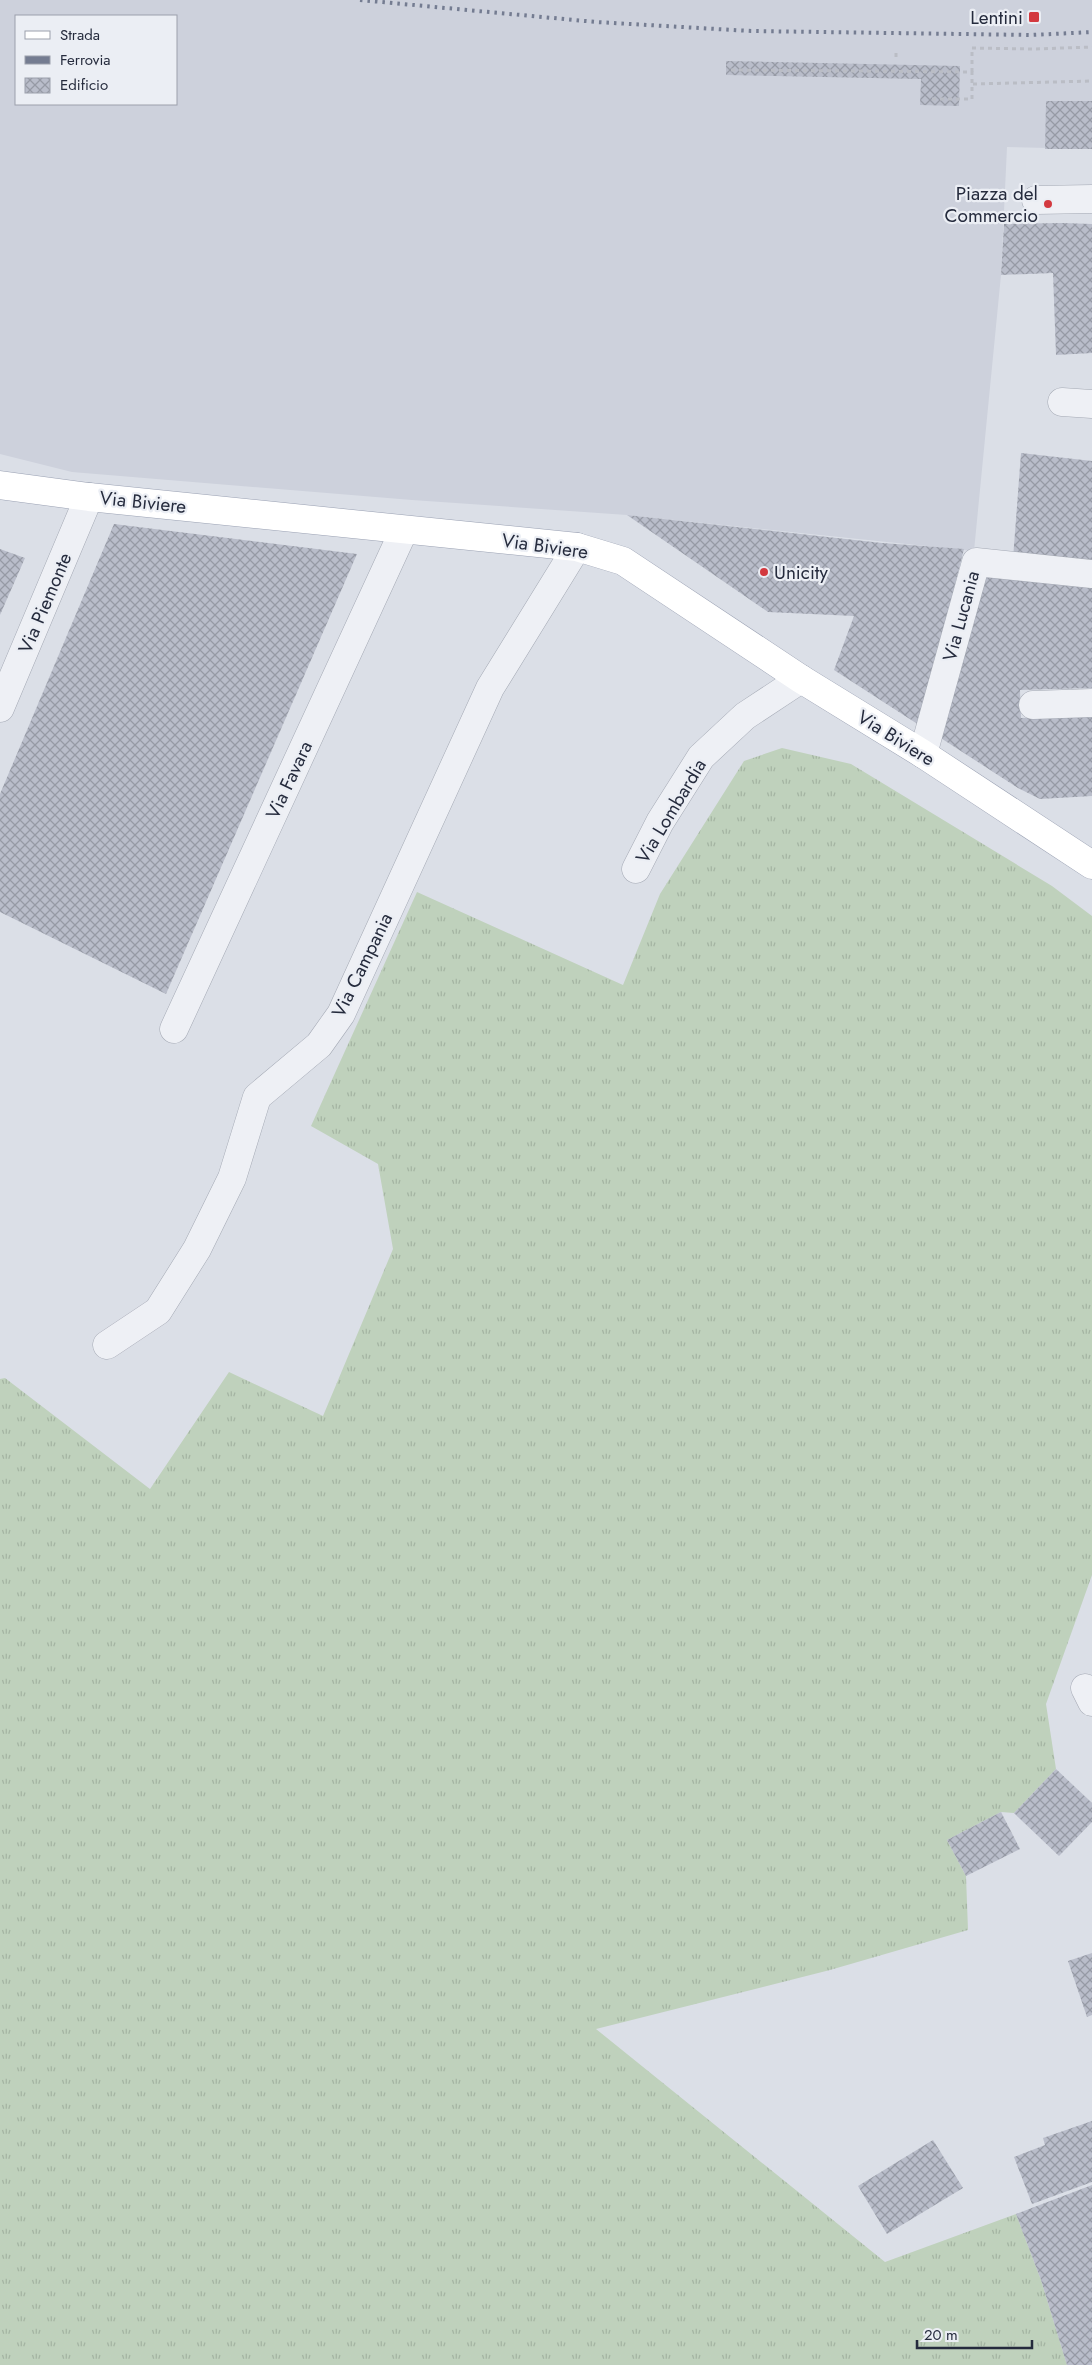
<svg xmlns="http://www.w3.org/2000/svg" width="1092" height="2365" viewBox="0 0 1092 2365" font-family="Jost,sans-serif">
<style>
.built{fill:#cdd1dc;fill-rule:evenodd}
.grass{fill:url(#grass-tufts)}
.building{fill:url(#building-cross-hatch)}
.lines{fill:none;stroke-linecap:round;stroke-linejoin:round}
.minor-casing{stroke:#a4a9b4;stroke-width:29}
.major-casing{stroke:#9aa1b3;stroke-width:29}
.path{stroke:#babdc5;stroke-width:3;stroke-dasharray:4 4;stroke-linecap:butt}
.minor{stroke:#eef0f5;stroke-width:28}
.major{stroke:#fff;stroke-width:28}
.rail{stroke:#747c91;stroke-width:4;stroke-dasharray:2.5 5;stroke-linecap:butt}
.poi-dot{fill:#d3393f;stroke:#ebeef4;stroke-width:2}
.labels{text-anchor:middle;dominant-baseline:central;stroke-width:4.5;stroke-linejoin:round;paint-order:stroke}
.poi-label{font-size:19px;fill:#252b3d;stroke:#ebeef4;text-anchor:end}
.street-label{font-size:19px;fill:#252b3d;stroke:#ebeef4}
</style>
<defs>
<pattern id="grass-tufts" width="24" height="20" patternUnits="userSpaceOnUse" patternTransform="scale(1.25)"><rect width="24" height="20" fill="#bfd1bc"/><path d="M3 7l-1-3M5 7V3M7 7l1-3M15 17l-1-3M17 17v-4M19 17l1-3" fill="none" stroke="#a4b4a2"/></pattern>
<pattern id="building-cross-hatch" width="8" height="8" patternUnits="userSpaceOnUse" patternTransform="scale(1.25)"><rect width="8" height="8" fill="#b9bdca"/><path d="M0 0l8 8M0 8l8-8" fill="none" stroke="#969aa5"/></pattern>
</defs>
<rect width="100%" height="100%" fill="#dbdfe7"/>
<path class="built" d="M0 0H1092V149L1007 147 1001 275 974 551 627 515 412 500 72 472 0 454ZM16 16H176V104H16Z"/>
<path class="grass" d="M782 748 851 764 1052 886 1092 916V1575L1046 1704 1056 1769 1014 1813 1001 1812 947 1840 966 1876 968 1930 830 1970 596 2029 885 2262 1016 2214 1041 2280 1067 2365H0V1379L5 1378 150 1489 229 1372 323 1416 393 1249 378 1164 311 1126 417 892 623 985 660 894 744 761Z"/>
<g class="building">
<path d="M726 61 960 66 959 106 920 105 921 79 726 75Z"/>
<path d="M1046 101H1092V149H1045Z"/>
<path d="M1062 223 1092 224V353L1056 355 1053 273 1001 275 1004 224Z"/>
<path d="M1021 453 1092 461V564L1013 559Z"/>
<path d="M627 515 882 543 964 549 919 725 834 670 854 616 768 612Z"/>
<path d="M114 524 357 554 166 994 0 912V794Z"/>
<path d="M0 549 25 558 0 615Z"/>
<path d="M979 573 1092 585V688L1020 690 1021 718 1092 716V796L1040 799 1018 788 933 733Z"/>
<path d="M1056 1769 1092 1803V1822L1059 1856 1014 1813Z"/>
<path d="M1001 1812 1020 1849 966 1876 947 1840Z"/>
<path d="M1092 1953V2015L1087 2017 1068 1961Z"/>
<path d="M1092 2121V2182L1032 2204 1014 2157 1045 2145 1043 2138Z"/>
<path d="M933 2140 963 2188 887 2234 858 2186Z"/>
<path d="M1092 2185V2365H1067L1041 2280 1016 2214Z"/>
</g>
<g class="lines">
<defs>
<g id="minor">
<path d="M1036 200 1092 199"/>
<path d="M1062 402 1092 404"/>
<path d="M1033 705 1092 703"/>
<path d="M0 708 89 497"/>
<path d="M923 754 976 562 1092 574"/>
<path d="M636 869 660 822 701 757 745 716 801 679"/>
<path d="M174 1029 404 530"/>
<path d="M107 1345 158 1311 197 1249 232 1178 257 1097 319 1045 341 1014 490 688 577 547"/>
<path d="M1085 1688 1092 1702"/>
</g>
<path id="major" d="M0 485 89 497 577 547 623 561 801 679 923 754 1092 865"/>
</defs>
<use href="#minor" class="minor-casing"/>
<use href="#major" class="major-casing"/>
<g class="path">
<path d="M896 57V53"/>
<path d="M731 70 972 72V99H932"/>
<path d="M972 72V48L1034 49 1092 47"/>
<path d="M973 84 1092 81"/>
</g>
<use href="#minor" class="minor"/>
<use href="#major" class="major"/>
<path class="rail" d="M360 0 596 22 751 31 1031 35 1092 32"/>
</g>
<g class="poi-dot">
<rect x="1028" y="11" width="12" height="12" rx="2.5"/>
<circle cx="1048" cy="204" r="5"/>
<circle cx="764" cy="572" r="5"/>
</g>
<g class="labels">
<g class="poi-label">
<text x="1023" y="17">Lentini</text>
<text x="1038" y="193">Piazza del<tspan x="1038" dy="22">Commercio</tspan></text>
<text x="774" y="572" text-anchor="start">Unicity</text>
</g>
<g class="street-label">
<text transform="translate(143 502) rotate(6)">Via Biviere</text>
<text transform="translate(545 546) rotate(8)">Via Biviere</text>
<text transform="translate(45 603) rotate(-67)">Via Piemonte</text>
<text transform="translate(961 616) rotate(-75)">Via Lucania</text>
<text transform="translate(896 738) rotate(32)">Via Biviere</text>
<text transform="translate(289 780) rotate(-65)">Via Favara</text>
<text transform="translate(671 811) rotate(-59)">Via Lombardia</text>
<text transform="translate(362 965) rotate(-64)">Via Campania</text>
</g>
</g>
<rect x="15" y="15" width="162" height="90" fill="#ebeef4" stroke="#9ca0ab"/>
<rect x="25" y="31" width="25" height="8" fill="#ffffff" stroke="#9ca0ab"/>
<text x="60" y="40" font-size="15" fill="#252b3d">Strada</text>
<rect x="25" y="56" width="25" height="8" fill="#747c91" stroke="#9ca0ab"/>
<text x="60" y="65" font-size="15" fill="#252b3d">Ferrovia</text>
<rect x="25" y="78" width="25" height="15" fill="url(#building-cross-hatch)" stroke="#9ca0ab"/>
<text x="60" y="90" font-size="15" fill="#252b3d">Edificio</text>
<path d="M917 2340v8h115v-8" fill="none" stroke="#252b3d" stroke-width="2.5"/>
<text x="924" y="2340" font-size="15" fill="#252b3d" stroke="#ebeef4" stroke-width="4" paint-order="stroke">20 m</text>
</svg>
